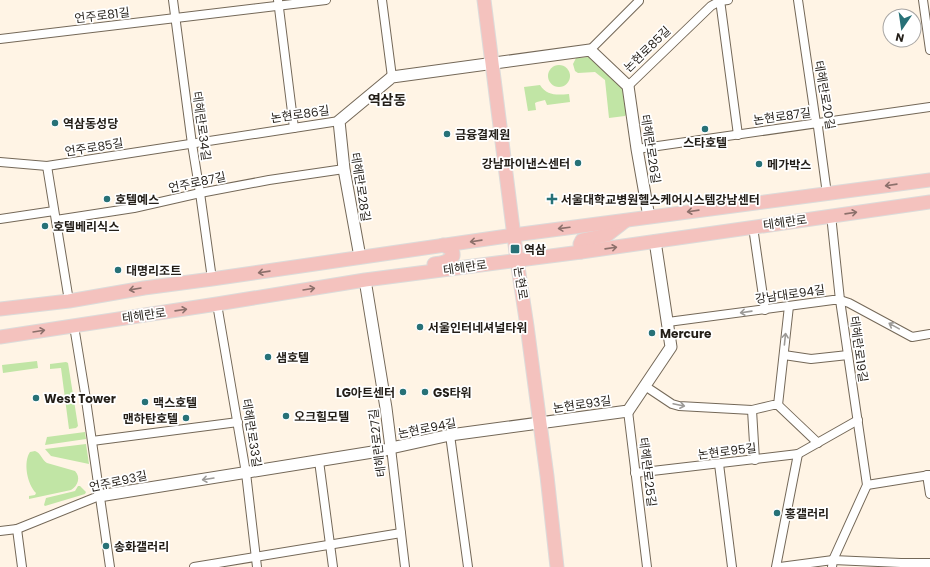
<svg xmlns="http://www.w3.org/2000/svg" width="930" height="567" viewBox="0 0 930 567" font-family="Poppins,'Noto Sans KR',sans-serif">
<style>
.green{fill:#c1e5a5}
.lines{fill:none;stroke-linecap:round;stroke-linejoin:round}
.street-casing{stroke:#746858;stroke-width:10}
.secondary-casing{stroke:#746858;stroke-width:13}
.primary-casing{stroke:#dcdbda;stroke-width:15}
.street{stroke:#fff;stroke-width:8}
.secondary{stroke:#fff;stroke-width:11}
.primary{stroke:#f4c2be;stroke-width:13}
.oneway{stroke:#8c706b}
.oneway2{stroke:#9c9a97}
.poi-dot{fill:#277177;stroke:#fff;stroke-width:1.5}
.labels{text-anchor:middle;dominant-baseline:central;stroke-width:3.5;stroke-linejoin:round;paint-order:stroke}
.street-label{font-size:12px;fill:#231e18;stroke:#fff}
.poi-label{font-size:12px;font-weight:bold;fill:#231e18;stroke:#fff;text-anchor:start}
.quarter-label{font-size:14px;font-weight:bold;fill:#231e18;stroke:#fff}
</style>
<rect width="100%" height="100%" fill="#fff4e5"/>
<g class="green">
<path d="M588 57 592 58 623 87 627 113 625 116 609 118 605 80 595 72 578 73 575 71 573 64 576 58Z"/>
<circle cx="559" cy="76" r="11"/>
<path d="M540 85C547 96 557 95 569 94L570 102 547 105 545 100 537 102 535 103 536 110 528 111 524 87Z"/>
<path d="M37 361 38 368 3 373 2 365Z"/>
<path d="M66 362 68 363 78 426 76 428 69 429 61 368 50 369V364Z"/>
<path d="M85 432 86 439 45 445 47 437Z"/>
<path d="M86 444 89 464 51 456 45 449Z"/>
<path d="M35 451C41 453 42 460 47 463L75 471C81 477 78 486 71 490L29 499V496L35 495 36 493C27 484 23 462 30 452Z"/>
<path d="M78 486H80L86 492 85 494 45 506 44 505 46 498 71 492 75 491Z"/>
</g>
<g class="lines">
<defs>
<g id="street">
<path d="M173 0 192 144 200 193 212 279"/>
<path d="M278 0 294 128"/>
<path d="M382 0 392 77"/>
<path d="M720 0 738 135"/>
<path d="M798 0 816 123 818 127 827 194"/>
<path d="M923 0 930 50"/>
<path d="M0 39 326 0"/>
<path d="M590 50 639 1V0"/>
<path d="M628 86 711 6 720 1 728 0"/>
<path d="M637 149 930 107"/>
<path d="M0 162 47 166 339 121"/>
<path d="M47 166 69 301"/>
<path d="M831 215 840 300 867 485 833 560 832 567"/>
<path d="M0 219 54 211"/>
<path d="M56 220 134 208 200 193 269 180 344 169"/>
<path d="M753 227 765 310"/>
<path d="M217 304 246 473 257 567"/>
<path d="M668 322 833 300H840L849 303 912 337 930 334"/>
<path d="M74 326 85 393 110 567"/>
<path d="M784 355 811 359 848 355"/>
<path d="M645 386 672 404 679 406 752 410 773 405H778"/>
<path d="M778 405 789 306"/>
<path d="M778 405 818 443"/>
<path d="M752 410 755 460"/>
<path d="M628 411 647 567"/>
<path d="M450 435 468 567"/>
<path d="M92 441 238 422"/>
<path d="M391 448 405 567"/>
<path d="M319 461 333 567"/>
<path d="M719 464 732 567"/>
<path d="M635 473 798 454 858 420"/>
<path d="M927 475 930 494"/>
<path d="M867 485 930 475"/>
<path d="M17 529 22 567"/>
<path d="M0 531 17 529 99 496"/>
<path d="M194 567 401 533"/>
<path d="M776 567 798 454"/>
<path d="M780 567 833 560 901 563H930"/>
</g>
<g id="secondary">
<path d="M360 257 344 169 339 121 392 77 590 50 628 86 637 149 649 217"/>
<path d="M365 280 386 408 391 448"/>
<path d="M99 496 385 450 391 448 450 435 628 411 671 347 655 241"/>
</g>
<g id="primary">
<path d="M484 0 517 260 527 326 547 476 557 567"/>
<path d="M581 252 580 244 582 240 607 235 625 221"/>
<path d="M434 264C442 263 448 262 453 256 454 249 448 248 443 245"/>
<path d="M0 309 69 301 144 288 212 279 514 235 930 180"/>
<path d="M0 337 217 304 365 280 581 252 930 202"/>
</g>
</defs>
<use href="#street" class="street-casing"/>
<use href="#secondary" class="secondary-casing"/>
<use href="#primary" class="primary-casing"/>
<use href="#street" class="street"/>
<use href="#secondary" class="secondary"/>
<use href="#primary" class="primary"/>
</g>
<defs><path id="oneway-shaft" d="M-6 0H5M1.5-3L5.5 0L1.5 3" fill="none" stroke-width="1.6" stroke-linecap="round" stroke-linejoin="round"/></defs>
<g class="oneway">
<use href="#oneway-shaft" transform="translate(891 185) rotate(172)"/>
<use href="#oneway-shaft" transform="translate(693 211) rotate(172)"/>
<use href="#oneway-shaft" transform="translate(851 213) rotate(-8)"/>
<use href="#oneway-shaft" transform="translate(564 228) rotate(173)"/>
<use href="#oneway-shaft" transform="translate(476 241) rotate(172)"/>
<use href="#oneway-shaft" transform="translate(611 248) rotate(-8)"/>
<use href="#oneway-shaft" transform="translate(264 272) rotate(172)"/>
<use href="#oneway-shaft" transform="translate(135 289) rotate(170)"/>
<use href="#oneway-shaft" transform="translate(309 289) rotate(-9)"/>
<use href="#oneway-shaft" transform="translate(181 310) rotate(-8)"/>
<use href="#oneway-shaft" transform="translate(39 331) rotate(-9)"/>
</g>
<g class="oneway2">
<use href="#oneway-shaft" transform="translate(746 312) rotate(172)"/>
<use href="#oneway-shaft" transform="translate(894 326) rotate(-151)"/>
<use href="#oneway-shaft" transform="translate(785 339) rotate(-84)"/>
<use href="#oneway-shaft" transform="translate(679 405) rotate(12)"/>
<use href="#oneway-shaft" transform="translate(208 479) rotate(171)"/>
</g>
<g class="poi-dot">
<circle cx="55" cy="123" r="4"/>
<circle cx="705" cy="129" r="4"/>
<circle cx="447" cy="134" r="4"/>
<circle cx="578" cy="163" r="4"/>
<circle cx="759" cy="164" r="4"/>
<circle cx="107" cy="199" r="4"/>
<path d="M550 193h4v4h4v4h-4v4h-4v-4h-4v-4h4z"/>
<circle cx="45" cy="226" r="4"/>
<rect x="510" y="244" width="10" height="10" rx="2"/>
<circle cx="118" cy="270" r="4"/>
<circle cx="420" cy="327" r="4"/>
<circle cx="652" cy="333" r="4"/>
<circle cx="268" cy="357" r="4"/>
<circle cx="403" cy="392" r="4"/>
<circle cx="425" cy="392" r="4"/>
<circle cx="36" cy="398" r="4"/>
<circle cx="145" cy="402" r="4"/>
<circle cx="286" cy="416" r="4"/>
<circle cx="186" cy="418" r="4"/>
<circle cx="777" cy="513" r="4"/>
<circle cx="106" cy="546" r="4"/>
</g>
<g class="labels">
<g class="street-label">
<text transform="translate(102 15) rotate(-7)">언주로81길</text>
<text transform="translate(647 49) rotate(-44)">논현로85길</text>
<text transform="translate(825 95) rotate(80)">테헤란로20길</text>
<text transform="translate(300 114) rotate(-8)">논현로86길</text>
<text transform="translate(782 116) rotate(-8)">논현로87길</text>
<text transform="translate(202 126) rotate(82)">테헤란로34길</text>
<text transform="translate(94 147) rotate(-9)">언주로85길</text>
<text transform="translate(651 149) rotate(81)">테헤란로26길</text>
<text transform="translate(197 182) rotate(-12)">언주로87길</text>
<text transform="translate(361 187) rotate(81)">테헤란로28길</text>
<text transform="translate(785 222) rotate(-8)">테헤란로</text>
<text transform="translate(465 267) rotate(-8)">테헤란로</text>
<text transform="translate(521 283) rotate(81)">논현로</text>
<text transform="translate(790 294) rotate(-8)">강남대로94길</text>
<text transform="translate(144 315) rotate(-8)">테헤란로</text>
<text transform="translate(859 349) rotate(82)">테헤란로19길</text>
<text transform="translate(582 404) rotate(-8)">논현로93길</text>
<text transform="translate(427 428) rotate(-11)">논현로94길</text>
<text transform="translate(252 433) rotate(81)">테헤란로33길</text>
<text transform="translate(377 443) rotate(-97)">테헤란로27길</text>
<text transform="translate(727 451) rotate(-7)">논현로95길</text>
<text transform="translate(648 472) rotate(83)">테헤란로25길</text>
<text transform="translate(118 481) rotate(-12)">언주로93길</text>
</g>
<g class="poi-label">
<text x="63" y="123">역삼동성당</text>
<text x="455" y="134">금융결제원</text>
<text x="705" y="142" text-anchor="middle">스타호텔</text>
<text x="570" y="163" text-anchor="end">강남파이낸스센터</text>
<text x="767" y="164">메가박스</text>
<text x="115" y="199">호텔예스</text>
<text x="561" y="199">서울대학교병원헬스케어시스템강남센터</text>
<text x="53" y="226">호텔베리식스</text>
<text x="524" y="249">역삼</text>
<text x="126" y="270">대명리조트</text>
<text x="428" y="327">서울인터네셔널타워</text>
<text x="660" y="333">Mercure</text>
<text x="276" y="357">샘호텔</text>
<text x="395" y="392" text-anchor="end">LG아트센터</text>
<text x="433" y="392">GS타워</text>
<text x="44" y="398">West Tower</text>
<text x="153" y="402">맥스호텔</text>
<text x="294" y="416">오크힐모텔</text>
<text x="178" y="418" text-anchor="end">맨하탄호텔</text>
<text x="785" y="513">홍갤러리</text>
<text x="114" y="546">송화갤러리</text>
</g>
<g class="quarter-label">
<text x="387" y="100">역삼동</text>
</g>
</g>
<g transform="translate(902 28) rotate(193)"><circle r="19" fill="#ffffff" stroke="#a7a5a3"/>
<path d="M0-3L7 15L0 10L-7 15Z" fill="#277177"/>
<text y="-6" font-size="11" font-weight="bold" text-anchor="middle" fill="#231e18">N</text>
</g>
</svg>
